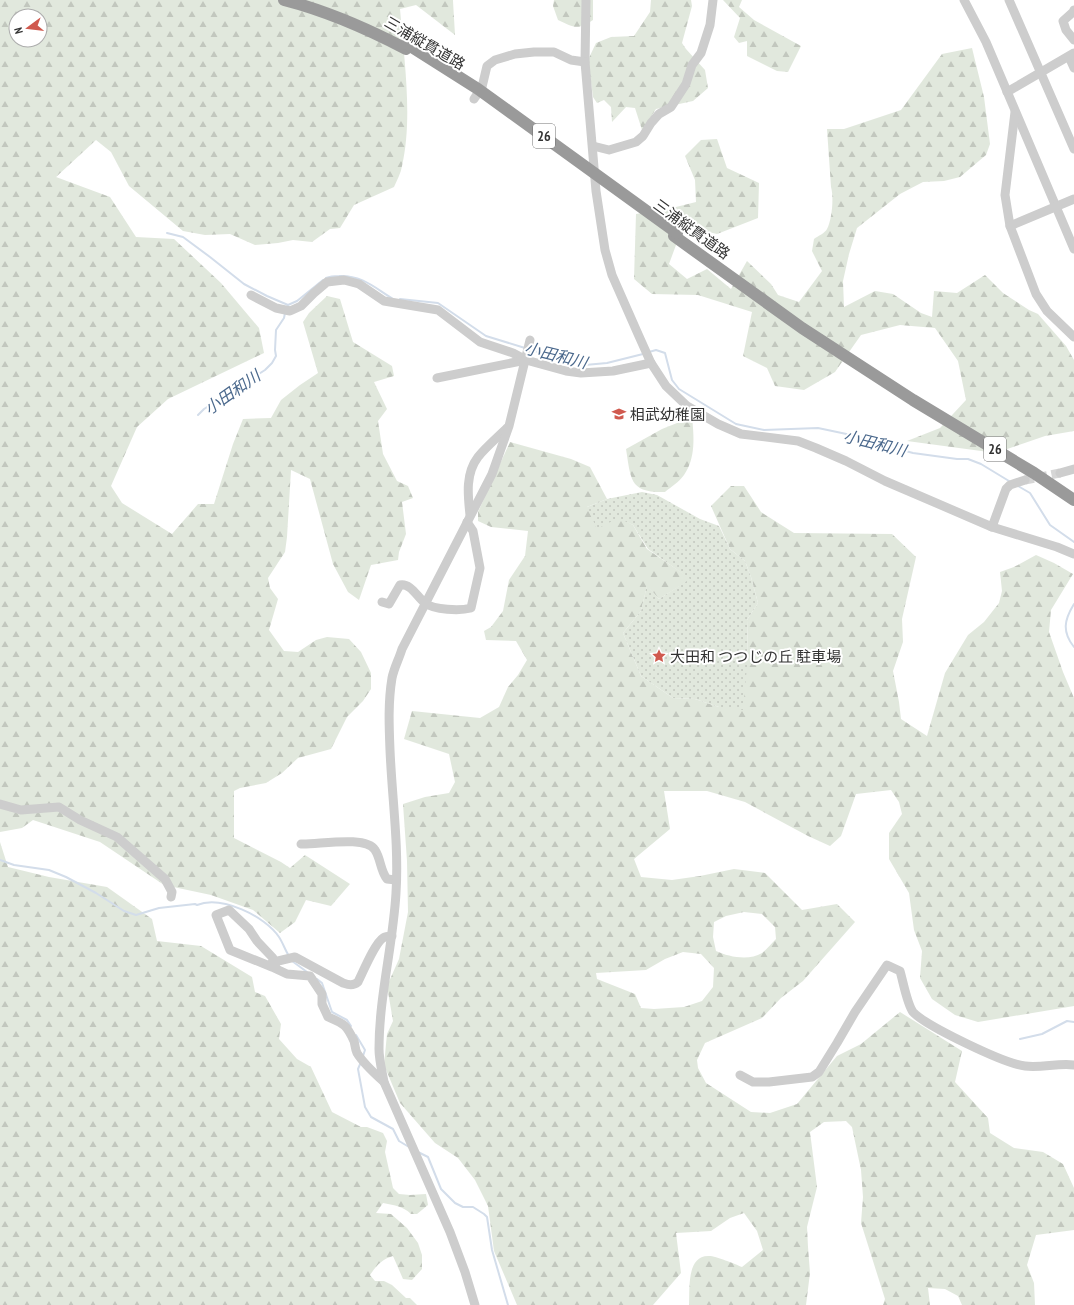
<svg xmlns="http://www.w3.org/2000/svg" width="1074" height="1305" viewBox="0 0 1074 1305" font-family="'PT Sans Narrow','Noto Sans JP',sans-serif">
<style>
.forest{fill:url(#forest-firs);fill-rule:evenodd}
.park{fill:url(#park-dots)}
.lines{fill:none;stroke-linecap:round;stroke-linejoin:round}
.stream{stroke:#d3ddea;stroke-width:2}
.minor-tunnel{stroke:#d6d6d6;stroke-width:9;stroke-dasharray:9 4.5;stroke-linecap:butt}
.minor{stroke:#cdcdcd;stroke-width:9}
.highway{stroke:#9a9a9a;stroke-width:12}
.highway-bridge{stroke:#9a9a9a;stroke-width:12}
.labels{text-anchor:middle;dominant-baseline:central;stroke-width:4;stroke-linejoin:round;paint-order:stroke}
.shield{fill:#fff;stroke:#707070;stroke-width:1}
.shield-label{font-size:14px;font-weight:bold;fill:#333}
.street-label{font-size:15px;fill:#333;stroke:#fff}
.poi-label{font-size:15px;fill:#333;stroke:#fff;text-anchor:start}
.water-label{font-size:16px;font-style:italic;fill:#4a688c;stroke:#fff}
</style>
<defs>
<pattern id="forest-firs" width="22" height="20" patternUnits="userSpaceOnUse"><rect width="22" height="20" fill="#e1e8dd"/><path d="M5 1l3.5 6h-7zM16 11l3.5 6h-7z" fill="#c2c7be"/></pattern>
<pattern id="park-dots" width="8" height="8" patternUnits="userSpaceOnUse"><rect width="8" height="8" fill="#e1e8dd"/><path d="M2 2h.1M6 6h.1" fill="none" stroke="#c2c7be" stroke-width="1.8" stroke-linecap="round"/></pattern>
</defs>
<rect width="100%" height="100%" fill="#fff"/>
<g class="forest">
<path d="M0 0H453V1L455 35 416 5 400 9C404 59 413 118 402 166 401 173 397 180 394 187L354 205 340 228 330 229 312 242 293 240 278 243 255 245 230 234 205 235 183 231 129 186 111 152 96 140 56 177 110 197 136 237 174 239 221 283 259 328 264 353 168 399 137 427 111 486 122 503 172 534 198 504H214L233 444 243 419 271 418 281 400 300 385 318 373 303 322 309 313 327 296 340 299 353 342 392 366 394 376 374 382 387 409 378 421 383 454 397 481 408 486 413 498 402 502 406 534 399 552 398 560 371 565 359 600 348 592 333 564 310 479 291 470 287 537 285 552 268 578 270 588 278 599 269 630 284 651 298 652 316 640 327 637 349 639 361 652 371 673V689L363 701 347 717 331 749 298 758 282 773 266 783 240 788 234 791V838L281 862 290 868 305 855 350 884 331 906 306 900 295 922 280 933 253 910 211 895 164 885 100 842 33 820 22 828 0 832ZM16 16H40V40H16Z"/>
<path d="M554 0H593V20C577 30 575 28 558 20L553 6Z"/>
<path d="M651 0H691L692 6 682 43 686 49 705 70 708 88 693 101 656 109 642 130 635 108 626 107 612 122 611 107 604 100 597 103 593 97 588 60 596 43 611 37 634 36 650 12Z"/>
<path d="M723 0H742L739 7 754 20 801 46 788 72 777 71 747 56V41L739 43 734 37 740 18Z"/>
<path d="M972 48 984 97 990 144 986 155 960 177 944 181 923 182 900 194 857 228 849 254 843 281 844 307 875 291 893 294 921 313 932 317 934 291 957 293 985 275 1003 293 1029 310 1038 314 1066 346 1074 360V431L1045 436 996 453 907 441 940 428 966 400 958 361 935 328 900 325 861 335 835 372 804 390 775 386 767 368 743 356 752 312 698 295 652 294 634 279 636 214 668 209 696 202 695 180 685 156 701 140 717 139 727 168 759 183 758 218 717 234 683 226 669 264 687 279 707 269 731 289 747 261 771 284 778 295 799 302 822 271 812 251 814 239C818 236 825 233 827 229 832 220 834 197 831 187L827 129H844L901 110 942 54Z"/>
<path d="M692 417C694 436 696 458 684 475 679 482 671 487 665 492 629 493 631 479 626 449L662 429Z"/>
<path d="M510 442 571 459 590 467 607 499 587 507 618 517 633 525 647 549 691 579 659 599 647 586 641 611 623 633 641 676 673 698 695 699 719 707 748 656 747 620 758 603 751 577 745 561 730 549 711 506 731 486H744L761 512 794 533 892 534 916 557 902 619 903 642 893 671 899 702 901 719 927 736 945 673 968 635 984 622 999 603 1002 591 1000 572 1014 567 1036 555 1054 563 1073 574 1051 610 1049 632 1063 672 1074 698V1006L978 1022 955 1015 932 999 920 978 922 951 914 930 909 893 889 859V833L902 814 899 802 891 790 856 794 841 836 830 846 808 836 745 802 707 791H664L670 829 634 859 641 877 672 880 700 876 734 869 765 873 802 910 837 904 855 922 803 981 781 998 762 1018 705 1043 697 1060 698 1068 706 1083 751 1112 770 1113 797 1104 837 1056 861 1044 900 1012 962 1051 955 1082 988 1118 990 1133 1014 1148 1043 1152 1063 1164 1074 1188V1230L1036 1235 1027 1265 1034 1283 1035 1305H962L958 1296 945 1289 928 1288 930 1305H883L885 1299 861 1223 863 1197 861 1170 852 1127 846 1121 824 1122 810 1132 817 1187 807 1227 808 1247 810 1273 806 1305H689C690 1290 686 1255 709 1256 716 1256 735 1264 742 1267L763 1250 757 1231 744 1213 730 1218 711 1231 676 1233 681 1273 653 1305H517L494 1251 488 1206 475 1180 458 1158 435 1143 400 1103 384 1065 387 1034 393 1021 387 986 399 959 408 912 407 861 403 804 425 797 449 793 455 782 449 754 404 739 412 711 480 718 499 707 508 687 518 675 527 660 516 641 486 640 484 631 491 627 503 611 509 580 525 556 528 531 491 527 478 521V512ZM744 912 762 914 775 927 776 939C772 943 767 949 762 953 749 961 729 957 716 951L713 937 714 922 726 916ZM683 952 701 954 714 968 713 987 702 1001 684 1007 654 1009 641 1008 635 994 597 979 596 973 646 970 665 959Z"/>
<path d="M0 842 8 867 49 877 107 887 152 919 157 941 201 946 252 977 255 992 265 996 281 1024 279 1039 297 1059 311 1067 332 1112 361 1127H367L383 1133 387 1141 385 1152 393 1188 399 1194 410 1195 426 1194 428 1205 417 1214H411C403 1206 393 1205 383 1203L376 1213 391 1214 407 1228 418 1243 422 1255V1269L412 1280 403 1279 393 1256C382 1259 376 1266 370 1275L375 1281H384L392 1285 406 1298H410L417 1305H0Z"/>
</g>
<path class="park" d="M642 492 657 495 700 519 719 526 730 549 745 561 751 577 758 603 747 620 748 656 743 710 719 707 695 699 673 698 641 676 623 633 641 611 647 585 659 599 690 579 648 549 633 525 618 518 597 529 587 507 607 499Z"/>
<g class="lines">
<g class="stream">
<path d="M167 233 183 237 210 257 244 284 267 296 288 305"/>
<path d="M326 278C331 276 334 276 339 276 362 275 375 288 393 299"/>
<path d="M400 299 438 303 486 336 525 348"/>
<path d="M287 307 288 305 297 301 323 280"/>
<path d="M531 350 585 365 607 363 643 354"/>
<path d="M649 352 656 350 665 353 672 380 679 389 736 424 764 430 818 428 856 436 872 442 913 453 957 459H968L981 464 1009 481"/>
<path d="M198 415 204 409 265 370 272 363 276 356 275 350 276 330 284 318 285 313"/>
<path d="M1018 486 1030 493 1050 525 1074 542"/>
<path d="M1074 604C1064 620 1062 632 1074 647"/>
<path d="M0 860 14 865 49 870 66 877 96 893 124 911 136 915 159 908 195 904 197 905C221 895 265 916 279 937 283 943 285 950 289 956"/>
<path d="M292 961 307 972"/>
<path d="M317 979 322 983 332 1012 347 1020 351 1026"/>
<path d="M356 1035 365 1050 363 1056"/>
<path d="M1020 1039 1042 1034 1067 1021 1074 1022"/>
<path d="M361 1062 358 1069 365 1107 371 1117 393 1129 399 1141 409 1147"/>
<path d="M418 1152 428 1157 441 1189 455 1203 463 1207H473L484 1214 487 1217 492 1250 508 1305"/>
</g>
<path class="minor-tunnel" d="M1025 480 1060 473"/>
<g class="minor">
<path d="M586 0 585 62 596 191 605 250 612 275 638 334 651 363 666 386 687 406 718 424 741 434 798 441 816 448 846 461 885 481 992 527 1057 547 1074 554"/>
<path d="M964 0 986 42 1074 249"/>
<path d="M1009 0 1074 149"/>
<path d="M1074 10 1073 12 1063 21 1066 30 1074 40"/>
<path d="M1069 57 1074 68"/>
<path d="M1007 92 1074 53"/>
<path d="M474 99 482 87 487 66 495 60 515 54 534 52H554L571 60 585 62"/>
<path d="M1015 112 1005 195 1010 226 1036 294 1047 311 1074 337"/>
<path d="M593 146 609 150 636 142 643 136 651 123 659 114 671 107 686 84 692 65 701 53 710 25 713 0"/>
<path d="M1010 226 1074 199"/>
<path d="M251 295 276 308 290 311 301 306 314 293 327 282 344 280 359 284 384 301 438 310 480 342 513 353 526 360 566 371 581 373 613 371 651 363"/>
<path d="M437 378 526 360"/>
<path d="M1060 473 1074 469"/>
<path d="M470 515C468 496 465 474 478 457 486 447 498 437 507 428"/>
<path d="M992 527 1006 489 1010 485 1025 480"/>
<path d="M382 602 389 604 400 585C411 583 417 597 425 603 434 610 460 611 471 608L480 568 473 531 467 522"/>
<path d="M0 804 21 810 59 807 80 820 117 837 165 879 172 892 171 897"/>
<path d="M301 844C317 845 366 835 375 850 381 859 380 870 387 879L396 880"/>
<path d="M740 1075 753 1082H769L812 1077 819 1072 837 1043 855 1012 887 965 900 971C903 981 907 1004 913 1012 926 1026 1005 1064 1025 1066 1041 1068 1058 1063 1074 1065"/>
<path d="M384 1082C375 1074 363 1063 357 1053 355 1049 355 1044 354 1041 346 1024 344 1024 328 1017L322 1004V994L310 976 287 974 272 967 273 958 257 941 249 929 229 910 216 915 230 950 272 967 278 961 295 957 343 983C349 985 353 986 358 982 363 972 375 943 383 938 386 936 389 936 392 936"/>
<path d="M475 1305 465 1272 450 1232 384 1082C382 1071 379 1060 379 1049 379 997 393 945 396 893 399 845 392 798 390 750 389 726 388 702 392 678 394 668 399 659 402 649L492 474 509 426 530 340"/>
</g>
<g class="highway">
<path d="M284 0C327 11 366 28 406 49"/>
<path d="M674 236 802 328 913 400 1034 473 1074 500"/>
</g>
<path class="highway-bridge" d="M407 44 478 89 677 233"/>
</g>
<defs>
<symbol id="school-bare" viewBox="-9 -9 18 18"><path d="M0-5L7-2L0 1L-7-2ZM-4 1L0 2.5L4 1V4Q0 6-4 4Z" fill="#d0594e" stroke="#fff" stroke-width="2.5" paint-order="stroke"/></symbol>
<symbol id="sight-bare" viewBox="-9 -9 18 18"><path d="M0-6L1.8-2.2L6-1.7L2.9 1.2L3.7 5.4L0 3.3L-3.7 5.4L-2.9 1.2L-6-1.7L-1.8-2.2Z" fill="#d0594e" stroke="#fff" stroke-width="2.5" paint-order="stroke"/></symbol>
</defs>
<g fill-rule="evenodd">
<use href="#school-bare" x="609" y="404" width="20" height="20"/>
<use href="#sight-bare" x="649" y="646" width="20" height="20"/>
</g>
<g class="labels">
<g class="shield">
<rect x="533" y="124" width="22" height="24" rx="3"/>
<rect x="984" y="437" width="22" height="24" rx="3"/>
</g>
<g class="shield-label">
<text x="544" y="136">26</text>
<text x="995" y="449">26</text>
</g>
<g class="street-label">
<text transform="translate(425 43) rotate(30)">三浦縦貫道路</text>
<text transform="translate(692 229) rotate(36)">三浦縦貫道路</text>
</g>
<g class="poi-label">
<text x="630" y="414">相武幼稚園</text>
<text x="670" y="656">大田和 つつじの丘 駐車場</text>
</g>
<g class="water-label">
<text transform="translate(556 355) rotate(14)">小田和川</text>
<text transform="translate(232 392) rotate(-35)">小田和川</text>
<text transform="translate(875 443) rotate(14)">小田和川</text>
</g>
</g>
<g transform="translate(28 28) rotate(255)"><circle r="19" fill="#ffffff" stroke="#adadad"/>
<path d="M0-3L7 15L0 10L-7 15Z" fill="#d0594e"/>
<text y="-6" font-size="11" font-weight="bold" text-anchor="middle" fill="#333333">N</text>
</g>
</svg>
